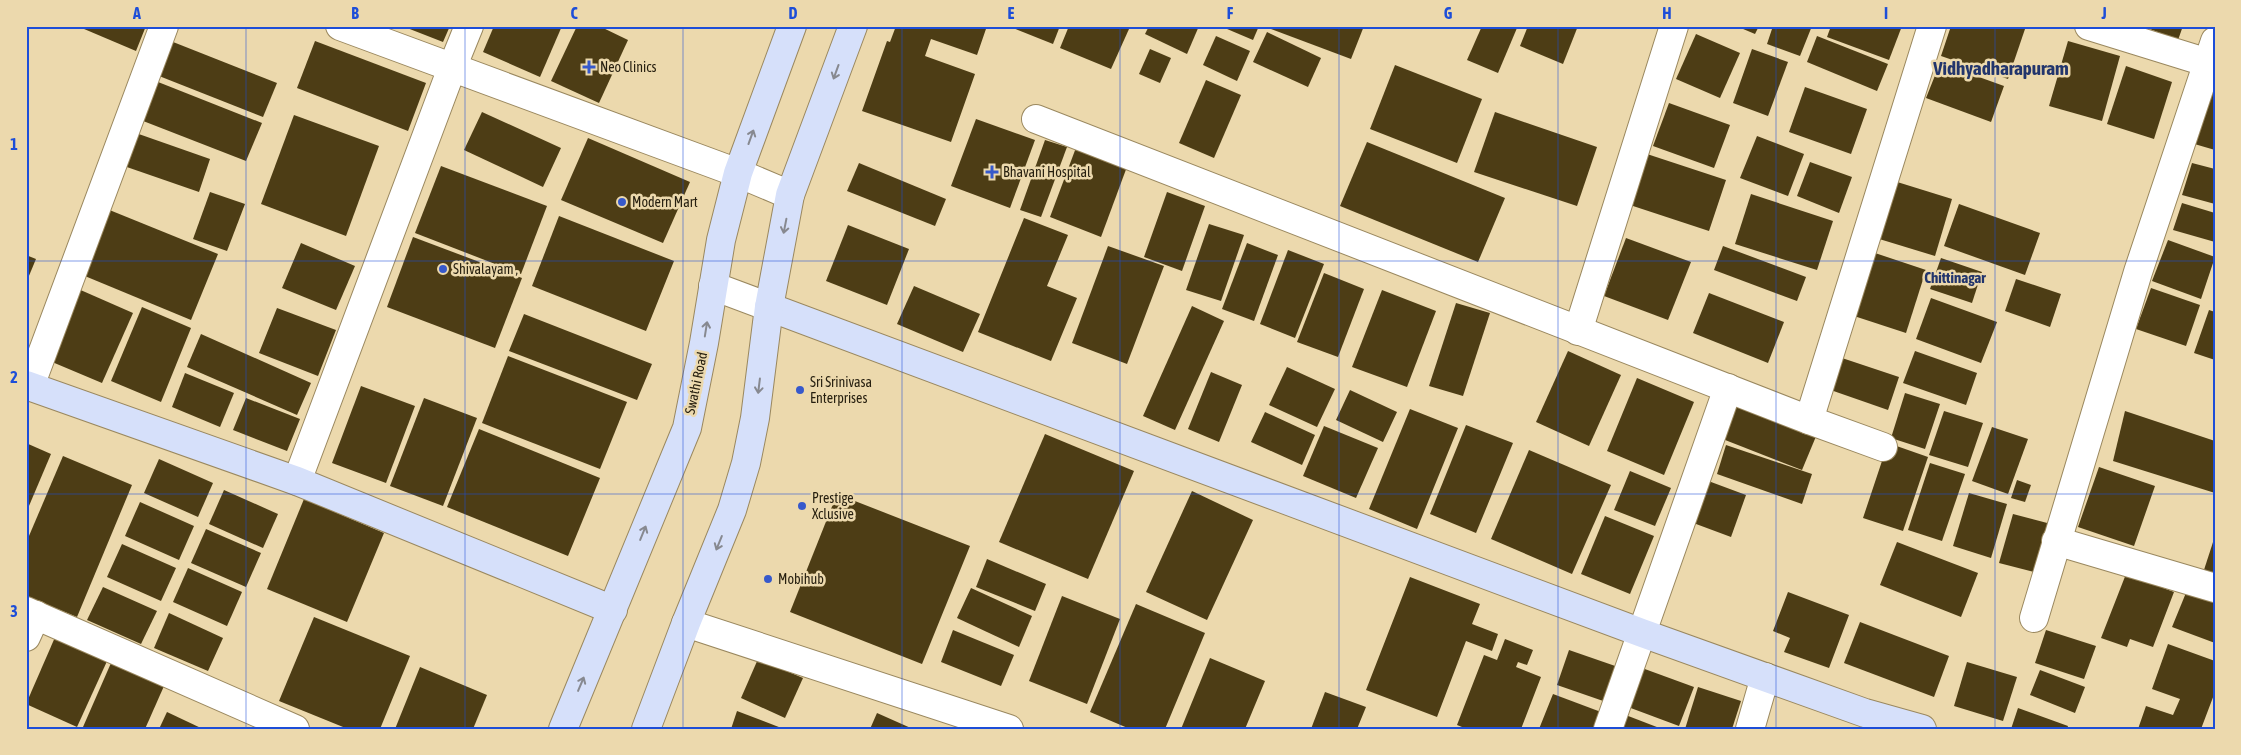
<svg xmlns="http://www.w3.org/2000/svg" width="2241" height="755" viewBox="0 0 2241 755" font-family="'Asap Condensed',sans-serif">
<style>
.building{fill:#4d3d15}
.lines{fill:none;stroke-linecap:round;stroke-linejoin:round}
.street-casing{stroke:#9a885f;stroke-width:30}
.secondary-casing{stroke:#9a885f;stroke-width:30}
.street{stroke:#fff;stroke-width:28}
.secondary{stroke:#d6e0fa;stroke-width:28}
.oneway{stroke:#878990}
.grid{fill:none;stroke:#1d4ed8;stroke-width:1;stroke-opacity:0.55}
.poi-dot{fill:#3759cb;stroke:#ecd9ad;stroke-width:2}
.labels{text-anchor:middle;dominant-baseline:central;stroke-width:5;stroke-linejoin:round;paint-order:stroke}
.poi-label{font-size:14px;fill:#261f0f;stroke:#ecd9ad;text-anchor:start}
.street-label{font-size:14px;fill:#261f0f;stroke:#ecd9ad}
.neighbourhood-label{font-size:15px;font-weight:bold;fill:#22356c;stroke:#ecd9ad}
.district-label{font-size:19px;font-weight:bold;fill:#22356c;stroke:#ecd9ad}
.neatline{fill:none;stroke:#1d4ed8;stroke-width:2}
.grid-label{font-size:16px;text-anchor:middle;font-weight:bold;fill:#1d4ed8}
</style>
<rect width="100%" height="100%" fill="#ecd9ad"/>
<g class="building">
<path d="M77 26H146L136 51Z"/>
<path d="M402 26H450L443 42Z"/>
<path d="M494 26H562L540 77 483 52Z"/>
<path d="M577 26H599L628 40 599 103 551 81Z"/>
<path d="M896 26H987L977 55 931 39 925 56 975 74 951 142 862 111 887 41 890 42Z"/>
<path d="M1008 26H1060L1053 44Z"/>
<path d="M1069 26H1124L1129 29 1111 69 1060 48Z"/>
<path d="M1149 26H1199L1187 54 1145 34Z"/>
<path d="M1220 26H1259L1253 40Z"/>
<path d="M1272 26H1364L1351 59 1271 29Z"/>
<path d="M1482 26H1513L1517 28 1498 73 1467 60Z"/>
<path d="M1528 26H1578L1563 64 1520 46Z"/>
<path d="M1736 26H1759L1755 34Z"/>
<path d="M1773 26H1812L1800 56 1767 44Z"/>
<path d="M1831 26H1902L1889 60 1827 37Z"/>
<path d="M1951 26H2017L2025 29 2008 79 1941 56Z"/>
<path d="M2142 26H2183L2178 40Z"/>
<path d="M1267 32 1321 58 1308 87 1253 62Z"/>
<path d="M1696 34 1740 53 1720 98 1676 79Z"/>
<path d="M1216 36 1250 51 1237 81 1203 65Z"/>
<path d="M1817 36 1888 64 1877 91 1807 62Z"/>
<path d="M168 40 277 83 263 117 154 74Z"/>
<path d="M315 41 426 83 408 131 297 88Z"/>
<path d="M2068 41 2120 56 2102 121 2049 106Z"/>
<path d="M1150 49 1171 58 1160 83 1139 74Z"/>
<path d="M1752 49 1788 62 1768 116 1733 103Z"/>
<path d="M1940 63 2004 86 1991 122 1926 98Z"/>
<path d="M1395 65 1482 99 1457 163 1370 129Z"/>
<path d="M2126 66 2172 82 2154 139 2107 124Z"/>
<path d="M153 80 262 123 246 161 138 119Z"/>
<path d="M1206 80 1241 95 1214 158 1179 143Z"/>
<path d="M2215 80V150L2191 143Z"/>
<path d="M1805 87 1867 109 1851 154 1789 132Z"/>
<path d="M1669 103 1730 125 1714 168 1653 146Z"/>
<path d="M482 112 561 148 543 187 464 150Z"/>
<path d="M1495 112 1597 147 1577 206 1474 172Z"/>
<path d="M294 115 379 146 346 236 261 204Z"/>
<path d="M976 119 1035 140 1010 208 951 186Z"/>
<path d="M133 132 210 159 199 192 121 165Z"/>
<path d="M1757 136 1804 154 1788 196 1740 178Z"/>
<path d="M588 138 690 182 663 243 561 200Z"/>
<path d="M1045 140 1067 147 1041 217 1020 210Z"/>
<path d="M1367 142 1505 198 1478 262 1340 206Z"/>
<path d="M1077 145 1128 164 1101 237 1050 217Z"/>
<path d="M1647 154 1726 180 1709 231 1630 205Z"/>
<path d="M1810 162 1852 177 1839 213 1797 196Z"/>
<path d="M859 163 946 199 935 226 847 191Z"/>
<path d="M2192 163 2215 169V204L2182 195Z"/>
<path d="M441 166 547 206 521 274 415 233Z"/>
<path d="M1894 181 1952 199 1935 256 1876 238Z"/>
<path d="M210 192 245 204 227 251 193 239Z"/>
<path d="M1167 192 1205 206 1182 271 1144 257Z"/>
<path d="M1751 194 1833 221 1817 270 1735 244Z"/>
<path d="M2182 203 2215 213V242L2173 230Z"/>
<path d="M1959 204 2040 233 2025 275 1944 246Z"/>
<path d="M107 209 218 254 191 320 80 274Z"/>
<path d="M559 216 674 261 646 331 532 286Z"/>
<path d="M1024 218 1068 235 1047 286 1077 298 1051 361 978 332Z"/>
<path d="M1209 224 1244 235 1221 301 1186 290Z"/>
<path d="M848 225 909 249 887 305 826 281Z"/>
<path d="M413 237 522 278 495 348 387 307Z"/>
<path d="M1626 238 1691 262 1668 320 1604 296Z"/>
<path d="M2168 240 2215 257 2201 299 2152 281Z"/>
<path d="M301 243 355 266 336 310 282 288Z"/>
<path d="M1247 243 1278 255 1254 321 1222 309Z"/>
<path d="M1108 246 1164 266 1127 364 1072 343Z"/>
<path d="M1723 246 1806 277 1797 301 1714 270Z"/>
<path d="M1288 250 1324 264 1295 338 1260 324Z"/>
<path d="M1875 253 1926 270 1906 333 1854 316Z"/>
<path d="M26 255 36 259 26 283Z"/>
<path d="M1941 258 1982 272 1972 303 1930 289Z"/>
<path d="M1324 273 1364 289 1338 357 1297 342Z"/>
<path d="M2016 279 2061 294 2050 327 2005 311Z"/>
<path d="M914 286 980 314 963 352 897 324Z"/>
<path d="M76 288 133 313 102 383 45 359Z"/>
<path d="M2151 288 2200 305 2186 346 2136 329Z"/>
<path d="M1382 290 1436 311 1407 387 1352 367Z"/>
<path d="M1709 293 1784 322 1768 363 1693 333Z"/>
<path d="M1931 298 1997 322 1981 363 1916 339Z"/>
<path d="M1456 303 1490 313 1463 396 1429 386Z"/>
<path d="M1192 306 1224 321 1175 430 1143 416Z"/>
<path d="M142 307 191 328 161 402 111 381Z"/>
<path d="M277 308 336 330 318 376 259 353Z"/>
<path d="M2209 310 2215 312V360L2194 353Z"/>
<path d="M524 314 652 364 637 400 509 351Z"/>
<path d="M201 334 311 383 297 415 187 367Z"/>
<path d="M1568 351 1621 375 1589 446 1536 422Z"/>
<path d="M1915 351 1977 373 1966 405 1903 383Z"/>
<path d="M1833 355 1899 377 1888 410 1822 387Z"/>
<path d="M508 356 627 402 600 469 482 423Z"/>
<path d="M1287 367 1335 389 1317 427 1269 405Z"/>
<path d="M1211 372 1242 385 1219 442 1188 429Z"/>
<path d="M185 373 234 393 220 427 172 407Z"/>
<path d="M1637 378 1694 402 1664 475 1607 451Z"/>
<path d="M361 386 415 406 386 483 332 463Z"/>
<path d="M1350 390 1397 412 1383 442 1336 420Z"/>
<path d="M1905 393 1940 404 1925 449 1891 438Z"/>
<path d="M246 398 300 419 287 451 233 430Z"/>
<path d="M424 398 477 418 443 506 390 486Z"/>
<path d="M1734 402 1817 434 1802 470 1720 438Z"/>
<path d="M1410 409 1458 428 1417 529 1369 509Z"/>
<path d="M1944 411 1983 423 1968 467 1929 455Z"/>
<path d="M2125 411 2215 441V493L2113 461Z"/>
<path d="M1265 412 1315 435 1302 465 1251 442Z"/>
<path d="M1466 425 1513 443 1476 533 1430 514Z"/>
<path d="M1324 426 1378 448 1356 498 1303 476Z"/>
<path d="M1992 427 2028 439 2008 494 1972 481Z"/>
<path d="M479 429 600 478 568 556 447 507Z"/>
<path d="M1045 434 1134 471 1088 579 999 542Z"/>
<path d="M26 443 51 454 26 513Z"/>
<path d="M1888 443 1928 457 1903 531 1863 518Z"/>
<path d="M1726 445 1812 474 1802 504 1717 474Z"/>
<path d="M1529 450 1611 485 1572 574 1491 539Z"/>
<path d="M63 456 132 485 77 617 26 596V543Z"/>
<path d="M159 459 213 483 198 517 144 493Z"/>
<path d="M1930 463 1965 474 1942 541 1908 530Z"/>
<path d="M2099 467 2155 486 2134 546 2078 527Z"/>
<path d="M1630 471 1671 488 1655 526 1614 510Z"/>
<path d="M1703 479 1746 495 1731 537 1688 521Z"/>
<path d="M2017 480 2031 485 2025 502 2011 498Z"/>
<path d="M224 490 278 514 263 548 209 524Z"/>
<path d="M1192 491 1253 520 1207 620 1146 592Z"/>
<path d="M1969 493 2007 504 1991 558 1953 546Z"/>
<path d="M837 494 970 546 922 664 790 612Z"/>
<path d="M304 499 384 533 347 622 267 589Z"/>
<path d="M140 502 194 526 179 560 125 536Z"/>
<path d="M2013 514 2051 524 2038 573 1999 563Z"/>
<path d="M1605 516 1654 536 1630 594 1581 574Z"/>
<path d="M206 529 261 553 246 587 191 563Z"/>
<path d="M2214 539H2215V577L2203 573Z"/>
<path d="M1897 542 1978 573 1961 617 1880 585Z"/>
<path d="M122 544 176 568 161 601 107 577Z"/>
<path d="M987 559 1046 584 1035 611 976 587Z"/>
<path d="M188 568 242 592 227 626 173 602Z"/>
<path d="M2126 574 2174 592 2153 647 2130 639 2127 647 2101 638Z"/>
<path d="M1410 577 1480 604 1472 624 1498 634 1492 651 1466 641 1437 717 1366 690Z"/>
<path d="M2190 583 2215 592V643L2172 627Z"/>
<path d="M103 587 157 611 141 644 87 620Z"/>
<path d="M971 588 1032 616 1019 647 957 618Z"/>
<path d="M1788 592 1849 615 1829 668 1784 652 1790 638 1773 631Z"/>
<path d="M1062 596 1120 619 1087 704 1029 681Z"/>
<path d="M1136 604 1205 633 1165 729H1130L1090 712Z"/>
<path d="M169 613 223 638 208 671 154 648Z"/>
<path d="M314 617 410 656 380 729H348L279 701Z"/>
<path d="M1860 622 1949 656 1934 697 1844 663Z"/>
<path d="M953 630 1014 655 1001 686 941 662Z"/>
<path d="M2046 630 2096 646 2084 679 2035 663Z"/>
<path d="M56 635 108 659 77 727 26 704Z"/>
<path d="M1505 639 1533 650 1527 665 1518 662 1516 667 1541 677 1521 729H1467L1457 725 1484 655 1497 660Z"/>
<path d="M2168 644 2215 661V692L2201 729H2138L2146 706 2173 715 2180 699 2152 689Z"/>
<path d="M1569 650 1621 668 1609 703 1557 685Z"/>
<path d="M1210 658 1265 681 1245 729H1181Z"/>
<path d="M758 659 803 678 785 718 741 698Z"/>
<path d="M1967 662 2017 677 2003 721 1954 706Z"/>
<path d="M111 663 164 686 145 729 83 727Z"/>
<path d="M420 667 487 695 473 729H395Z"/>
<path d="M1642 668 1694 687 1679 726 1628 707Z"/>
<path d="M2040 670 2085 687 2075 713 2030 695Z"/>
<path d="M1698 687 1741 701 1732 729H1685Z"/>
<path d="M1325 692 1366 707 1357 729H1311Z"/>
<path d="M1553 694 1609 715 1604 729H1539Z"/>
<path d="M2018 708 2068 726 2067 729H2011Z"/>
<path d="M737 711 784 729H731Z"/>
<path d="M167 712 203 729H159Z"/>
<path d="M877 713 913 729H870Z"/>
<path d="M1623 714 1662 729H1618Z"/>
</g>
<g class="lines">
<defs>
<g id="street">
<path d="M340 26 738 173 790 195"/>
<path d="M2089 26 2215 65"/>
<path d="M1036 119 1809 420 1883 447"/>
<path d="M713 286 769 307"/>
<path d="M1578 331 1674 26"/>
<path d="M30 386 164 26"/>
<path d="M1809 420 1932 26"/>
<path d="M297 481 452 68 469 26"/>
<path d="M2056 541 2215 588"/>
<path d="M26 611 295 729"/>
<path d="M2034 618 2138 272 2215 41"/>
<path d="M686 623 1009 729"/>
<path d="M26 637 36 615"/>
<path d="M1608 729 1728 388"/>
<path d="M1750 729 1765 677"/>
</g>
<g id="secondary">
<path d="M769 307 1642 633 1865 713 1922 729"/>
<path d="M26 385 297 481 613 610"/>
<path d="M563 729 687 428 704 343 721 240 738 173 792 26"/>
<path d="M646 729 686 623 732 510 746 463 755 418 769 307 790 195 853 26"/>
</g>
</defs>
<use href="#street" class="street-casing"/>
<use href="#secondary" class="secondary-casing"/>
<use href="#street" class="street"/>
<use href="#secondary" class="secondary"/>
</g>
<defs><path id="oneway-shaft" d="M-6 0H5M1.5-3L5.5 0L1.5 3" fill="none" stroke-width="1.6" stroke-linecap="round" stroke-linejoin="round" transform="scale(1.25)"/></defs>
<g class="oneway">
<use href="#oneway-shaft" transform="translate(836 72) rotate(110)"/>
<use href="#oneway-shaft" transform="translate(751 137) rotate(-70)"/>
<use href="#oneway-shaft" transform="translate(785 226) rotate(101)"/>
<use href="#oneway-shaft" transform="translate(706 329) rotate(-81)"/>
<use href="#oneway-shaft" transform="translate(759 386) rotate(97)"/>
<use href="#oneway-shaft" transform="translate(643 533) rotate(-68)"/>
<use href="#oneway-shaft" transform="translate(719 543) rotate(112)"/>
<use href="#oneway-shaft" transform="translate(581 684) rotate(-67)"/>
</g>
<path class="grid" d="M246 26V729M465 26V729M683 26V729M902 26V729M1120 26V729M1339 26V729M1558 26V729M1776 26V729M1995 26V729M26 261H2215M26 494H2215"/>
<g class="poi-dot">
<path d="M586.5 59.5h5v5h5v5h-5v5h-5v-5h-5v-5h5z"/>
<path d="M989.5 164.5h5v5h5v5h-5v5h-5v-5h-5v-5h5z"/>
<circle cx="622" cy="202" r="5"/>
<circle cx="443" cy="269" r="5"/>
<circle cx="800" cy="390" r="5"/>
<circle cx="802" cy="506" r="5"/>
<circle cx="768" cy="579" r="5"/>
</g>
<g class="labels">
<g class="poi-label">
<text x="600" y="67">Neo Clinics</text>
<text x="1003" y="172">Bhavani Hospital</text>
<text x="632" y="202">Modern Mart</text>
<text x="453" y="269">Shivalayam ,</text>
<text x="810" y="382">Sri Srinivasa<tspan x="810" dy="16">Enterprises</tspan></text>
<text x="812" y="498">Prestige<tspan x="812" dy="16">Xclusive</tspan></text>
<text x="778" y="579">Mobihub</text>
</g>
<g class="street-label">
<text transform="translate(696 383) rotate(-78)">Swathi Road</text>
</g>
<g class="neighbourhood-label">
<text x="1955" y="277">Chittinagar</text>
</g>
<g class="district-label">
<text x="2001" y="68">Vidhyadharapuram</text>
</g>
</g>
<rect width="2241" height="755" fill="none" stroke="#ecd9ad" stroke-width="55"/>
<rect x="28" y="28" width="2186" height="700" class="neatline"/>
<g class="grid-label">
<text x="137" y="19">A</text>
<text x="355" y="19">B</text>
<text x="574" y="19">C</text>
<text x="793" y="19">D</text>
<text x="1011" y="19">E</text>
<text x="1230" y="19">F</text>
<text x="1448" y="19">G</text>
<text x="1667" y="19">H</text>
<text x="1886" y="19">I</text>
<text x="2104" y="19">J</text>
<text x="14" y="150">1</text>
<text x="14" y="383">2</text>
<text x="14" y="617">3</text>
</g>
</svg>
